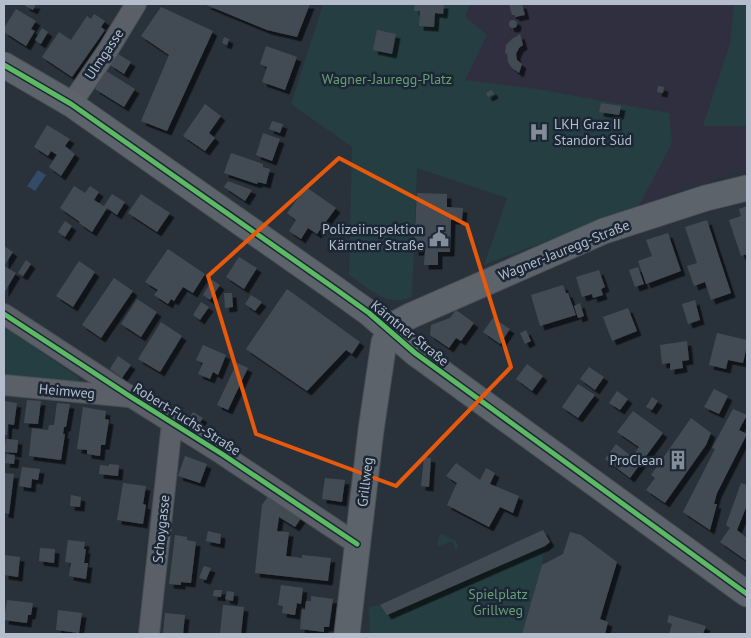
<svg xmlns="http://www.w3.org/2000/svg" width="751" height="638" viewBox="0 0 751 638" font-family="'PT Sans',sans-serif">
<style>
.medical{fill:#302f40}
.green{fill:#253e42}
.water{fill:#334b66}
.building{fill:#434b53;filter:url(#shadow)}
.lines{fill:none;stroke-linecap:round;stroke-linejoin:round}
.minor-casing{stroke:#484e55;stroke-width:22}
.major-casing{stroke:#474e57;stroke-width:27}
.minor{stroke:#5a5f68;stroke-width:20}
.major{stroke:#5d636a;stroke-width:25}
.cycleway-casing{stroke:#1c2736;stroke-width:8}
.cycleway{stroke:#5cba63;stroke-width:5}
.marked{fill:none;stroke:#e8590c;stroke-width:4;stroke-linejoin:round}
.labels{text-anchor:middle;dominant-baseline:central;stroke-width:5;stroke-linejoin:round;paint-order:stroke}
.street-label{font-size:14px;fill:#b3bdcc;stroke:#1c2736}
.park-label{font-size:14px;fill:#689f73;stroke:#1c2736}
.poi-label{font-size:14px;fill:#b3bdcc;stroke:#1c2736;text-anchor:end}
</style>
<defs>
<filter id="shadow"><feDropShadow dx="4.5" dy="4.5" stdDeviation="0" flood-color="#0009"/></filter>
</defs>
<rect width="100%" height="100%" fill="#29323b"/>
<path class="medical" d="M323 4H747V169L673 193 484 265 507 197 352 147 291 104Z"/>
<g class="green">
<path d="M323 4H470L465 17 487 35 465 80 537 89 669 113 672 143 639 206 484 265 507 198 417 168 412 297C405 299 398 301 392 300 378 298 361 283 349 275L352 147 291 104Z"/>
<path d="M734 4H747V126H703L730 43Z"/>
<path d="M4 327 79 378 80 382 78 386 4 380Z"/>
<path d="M442 534 456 541 458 546 456 552 452 541 437 547 439 535Z"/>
<path d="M545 546 542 565 522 634H370L369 607 380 605 387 614Z"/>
</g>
<path class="water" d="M38 170 46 175 35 191 27 186Z"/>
<g class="building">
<path d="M26 4H36L33 10 25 6Z"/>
<path d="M204 4H310L297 37 267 30Z"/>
<path d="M415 4H444L443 14 435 13 434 27 419 26 420 11H414Z"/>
<path d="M509 4H522L525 15 515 17V15H512Z"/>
<path d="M161 7 213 31 167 131 141 121 169 55 141 36Z"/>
<path d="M16 9 36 21 31 29 35 31 26 46 4 32V28Z"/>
<path d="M94 14 105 21 101 27 105 30 72 77 42 57 59 32 71 40 87 16 91 19Z"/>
<circle cx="513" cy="24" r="4"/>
<path d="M42 28 48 32 41 44 35 40Z"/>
<path d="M377 30 396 34 392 54 373 50Z"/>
<path d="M520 34 523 45 519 48 516 54 517 60 522 64 519 73 512 68 508 62 507 54 505 53 506 45 512 39Z"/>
<path d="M224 37 229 39 227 45 222 43Z"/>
<path d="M266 46 297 57 285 90 262 82 267 67 260 64Z"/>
<path d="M118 54 131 62 124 74 110 65Z"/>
<path d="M106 71 135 89 124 107 95 89Z"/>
<path d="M658 86 664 87 663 93 657 92Z"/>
<path d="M492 90 494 94 488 97 486 93Z"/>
<path d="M601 103 621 106 619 115 599 112Z"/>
<path d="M205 104 221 116 209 133 215 138 205 151 183 136Z"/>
<path d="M272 121 283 124 280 133 269 129Z"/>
<path d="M47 125 70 139 65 146 75 154 61 176 49 167 57 155 51 151 48 156 34 147Z"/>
<path d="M263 133 280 139 272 161 256 155Z"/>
<path d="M231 153 263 164V167L270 169 266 184 258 182 257 184 224 173Z"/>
<path d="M228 181 252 190 245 201 224 187Z"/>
<path d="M74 186 85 193 90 186 99 192 94 200 104 206 112 194 125 202 117 215 107 208 92 232 79 223 80 222 60 208Z"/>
<path d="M306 187 336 208 317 234 308 228 301 239 289 231 296 220 287 213Z"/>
<path d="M417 193 447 194V207L463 208 462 220H451L450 252H438V265H424L425 251H414Z"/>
<path d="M141 194 170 213 157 232 128 213Z"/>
<path d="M747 206V254L741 256 729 220 741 216 739 209Z"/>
<path d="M707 220 731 293 711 300 705 282 694 286 687 266 697 263 685 227Z"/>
<path d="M65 221 72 226 65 237 58 232Z"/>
<path d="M668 233 681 271 646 284 638 261 652 256 646 240Z"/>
<path d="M4 246 13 252 4 266 16 273 4 293Z"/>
<path d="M168 249 205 274 193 293 183 287 174 301 171 299 168 304 154 295 158 290 145 282Z"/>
<path d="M239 257 257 268 244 289 226 277Z"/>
<path d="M26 260 31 264 23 276 18 273Z"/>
<path d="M79 261 95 272 73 307 56 296Z"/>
<path d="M638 267 644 284 635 287 629 270Z"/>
<path d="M599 270 605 287 601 289 603 295 593 298 592 294 582 297 576 277Z"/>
<path d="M114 278 133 291 101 338 82 325Z"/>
<path d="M212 280 220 285 210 300 203 295Z"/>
<path d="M563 285 566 293H568L576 315 540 326 531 295Z"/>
<path d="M287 289 360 342 352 354 346 350 307 391 246 349Z"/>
<path d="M224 293H232L233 307 225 308Z"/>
<path d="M251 295 262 302 255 311 245 304Z"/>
<path d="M137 299 157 312 141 337 121 324Z"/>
<path d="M695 300 700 320 688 324 682 304Z"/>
<path d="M201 302 209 307 200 320 193 315Z"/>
<path d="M580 303 584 316 578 318 574 306Z"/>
<path d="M628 308 637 331 612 341 603 317Z"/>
<path d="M456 310 474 323 461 341 456 338 449 348 430 335 431 325 450 318Z"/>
<path d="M493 318 510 329 500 344 483 332Z"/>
<path d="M161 322 182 336 160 372 138 359Z"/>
<path d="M526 330 531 341 525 344 520 333Z"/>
<path d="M717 333 747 340V345L743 363 728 360 726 369 709 365Z"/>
<path d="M687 341 689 360 682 361 683 368 670 370V363L662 364 660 345Z"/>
<path d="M203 345 226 355 218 375 213 372 210 379 198 374 203 363 196 360Z"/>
<path d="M118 356 131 365 122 378 110 369Z"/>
<path d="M237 363 248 368 228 410 217 405Z"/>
<path d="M527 364 543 376 532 391 516 379Z"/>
<path d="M589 367 604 377 595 390 580 379Z"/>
<path d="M578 384 595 395 578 418 562 407Z"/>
<path d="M714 389 728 396 719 414 704 407Z"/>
<path d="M617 391 628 399 620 410 609 403Z"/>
<path d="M652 397 658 401 652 410 646 407Z"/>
<path d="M27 400 41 401 38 424 24 423Z"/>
<path d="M4 401 17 403 14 425 8 424 7 435H4Z"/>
<path d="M57 403 70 404 66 427H64L63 434H65L61 460 29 456 32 428 48 430 49 425H54Z"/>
<path d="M83 407 106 411 105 419 109 420 105 445H101L100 456 87 454V450L77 449Z"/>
<path d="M733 409 747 415 739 430 747 434 717 493 714 504H717L710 530 683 512 715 449 712 448Z"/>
<path d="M633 411 663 433 630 478 605 459 616 444 632 457 639 447 617 432Z"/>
<path d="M193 412 203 418 197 427 187 421Z"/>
<path d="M691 418 711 433 706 445 665 503 646 490 655 478 651 475Z"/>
<path d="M6 439 18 440 17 453 4 452Z"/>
<path d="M6 454 15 455 14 464 5 463Z"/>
<path d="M185 456 207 464 200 483 178 476Z"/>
<path d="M424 457 431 458 429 487 421 486Z"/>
<path d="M456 463 480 480 486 468 495 473 490 484 519 496 513 513 500 507 489 527 447 505 457 483 446 476Z"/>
<path d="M109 464 119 465 118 476 99 474 100 465 109 466Z"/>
<path d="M22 467 40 469 38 480 32 479 31 488 19 486Z"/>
<path d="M4 473 14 474 9 514 4 513Z"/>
<path d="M325 478 345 480 342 502 322 499Z"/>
<path d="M123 483 146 486 143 504 146 505 143 524 117 520Z"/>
<path d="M741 483 747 485V505L737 530 747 538V561L720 542 730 528 726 525Z"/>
<path d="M71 495 81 497 80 507 70 506Z"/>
<path d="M269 495 302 517 295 527 279 517 277 531 289 532 286 556 302 558V555L331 558 328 581 255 573 262 505Z"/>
<path d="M543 530 550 542 545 546 387 615 380 605Z"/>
<path d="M208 531 221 534 220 544 206 541Z"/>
<path d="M570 532 581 535 617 562 600 619 608 622 605 634H522L542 565 563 554Z"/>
<path d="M175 535 187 537V540L196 542 191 583 181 582V585L169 584Z"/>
<path d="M68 540 85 542 84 549H86L84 563H88L86 579 69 576 71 563 65 562Z"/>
<path d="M40 548 55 549 54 563 39 561Z"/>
<path d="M4 555 20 557 18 577 4 575Z"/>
<path d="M204 566 211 568 206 580 199 578Z"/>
<path d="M281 585 303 588 301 604 297 603 295 615 282 613 283 606 278 605Z"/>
<path d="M214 590H222L221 597 213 596Z"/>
<path d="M227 591 234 592 233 601 225 599Z"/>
<path d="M311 596 333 599 329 627H324V632L300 629 302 609 305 610 306 601H311Z"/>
<path d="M7 600 33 603 31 615H28L27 623 4 620Z"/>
<path d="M223 605 244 607 241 634H220Z"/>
<path d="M58 610 82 613 79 633 56 630Z"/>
<path d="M165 613 185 615 183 634H163Z"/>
<path d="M669 615 706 626 703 634H669L672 624 667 622Z"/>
</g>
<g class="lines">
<defs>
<g id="minor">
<path d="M71 104 108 50 136 4"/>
<path d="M4 314 131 397 222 454 357 544"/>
<path d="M4 385 129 397"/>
<path d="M149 634 172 423"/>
</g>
<g id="major">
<path d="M4 65 71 104 334 288 369 313 415 353 747 594"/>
<path d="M347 634 371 430 384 342 397 323 410 316 604 231 706 198 747 188"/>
</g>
</defs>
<use href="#minor" class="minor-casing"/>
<use href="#major" class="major-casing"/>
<use href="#minor" class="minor"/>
<use href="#major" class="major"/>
<defs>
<g id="cycleway">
<path d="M4 65 71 104 334 288 369 313 415 353 747 594"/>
<path d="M4 314 131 397 222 454 357 544"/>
</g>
</defs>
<use href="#cycleway" class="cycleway-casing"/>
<use href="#cycleway" class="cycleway"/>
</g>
<path class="marked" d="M339 158 467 225 511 367 396 486 256 434 208 276Z"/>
<defs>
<symbol id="hospital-bare" viewBox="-9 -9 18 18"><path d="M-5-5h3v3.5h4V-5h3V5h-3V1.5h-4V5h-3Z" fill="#838c99" stroke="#1c2736" stroke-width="2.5" paint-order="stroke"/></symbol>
<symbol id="civic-bare" viewBox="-9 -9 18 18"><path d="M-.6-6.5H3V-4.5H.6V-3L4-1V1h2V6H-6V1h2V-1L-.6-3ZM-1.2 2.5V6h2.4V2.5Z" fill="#838c99" stroke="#1c2736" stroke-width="2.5" paint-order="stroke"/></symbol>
<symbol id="building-bare" viewBox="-9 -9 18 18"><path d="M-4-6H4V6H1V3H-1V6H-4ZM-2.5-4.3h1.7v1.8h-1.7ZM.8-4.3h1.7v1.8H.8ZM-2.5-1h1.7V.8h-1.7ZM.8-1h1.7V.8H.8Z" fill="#838c99" stroke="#1c2736" stroke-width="2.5" paint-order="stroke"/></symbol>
</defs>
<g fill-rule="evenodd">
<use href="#hospital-bare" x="525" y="118" width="28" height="28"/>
<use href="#civic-bare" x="425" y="223" width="28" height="28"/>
<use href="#building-bare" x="664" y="446" width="28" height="28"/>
</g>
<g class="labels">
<g class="street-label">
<text transform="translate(104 54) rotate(-56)">Ulmgasse</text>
<text transform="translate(564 250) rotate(-22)">Wagner-Jauregg-Straße</text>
<text transform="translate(410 333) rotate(39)">Kärntner Straße</text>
<text transform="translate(67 391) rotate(5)">Heimweg</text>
<text transform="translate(187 419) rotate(32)">Robert-Fuchs-Straße</text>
<text transform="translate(365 482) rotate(-83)">Grillweg</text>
<text transform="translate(161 529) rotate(-84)">Schoygasse</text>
</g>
<g class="park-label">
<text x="387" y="79">Wagner-Jauregg-Platz</text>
<text x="498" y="594">Spielplatz<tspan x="498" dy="16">Grillweg</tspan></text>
</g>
<g class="poi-label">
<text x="554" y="124" text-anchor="start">LKH Graz II<tspan x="554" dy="16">Standort Süd</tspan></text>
<text x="424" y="229">Polizeiinspektion<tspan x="424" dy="16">Kärntner Straße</tspan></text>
<text x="663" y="460">ProClean</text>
</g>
</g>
<rect width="751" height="638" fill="none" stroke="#b3bdcc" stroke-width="10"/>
</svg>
